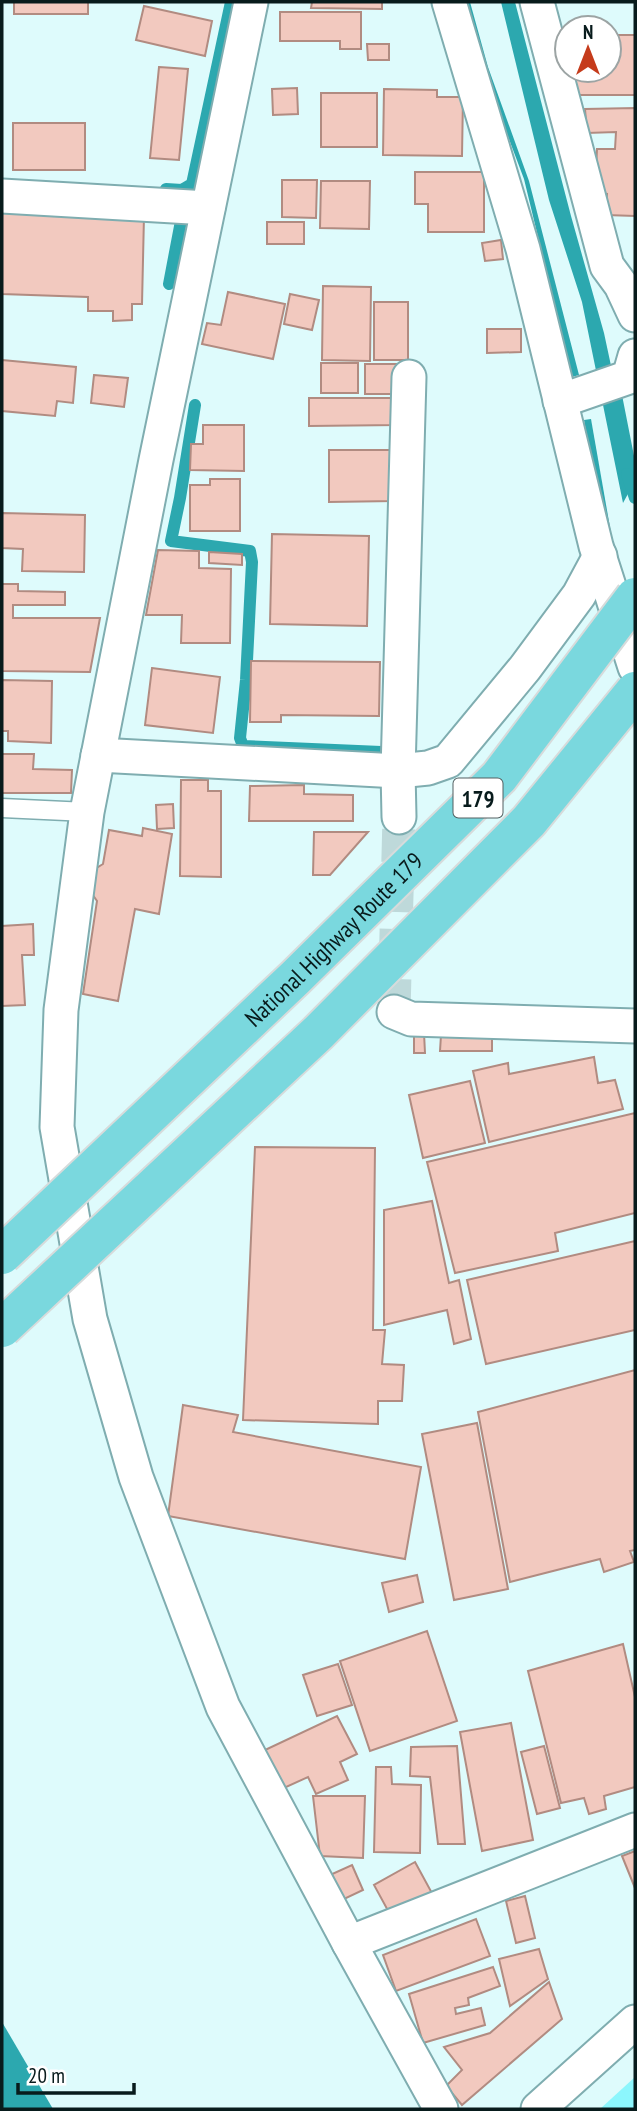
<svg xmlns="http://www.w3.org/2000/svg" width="637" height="2111" viewBox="0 0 637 2111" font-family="'PT Sans Narrow',sans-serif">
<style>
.green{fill:#8cf6fd}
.water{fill:#2ca8af}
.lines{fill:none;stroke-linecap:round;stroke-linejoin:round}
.stream{stroke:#2ca8af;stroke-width:12}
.building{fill:#f2c9bf;stroke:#b18b81;stroke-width:2}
.minor-tunnel{stroke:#bed9da;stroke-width:33;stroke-dasharray:33 17;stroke-linecap:butt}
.service-casing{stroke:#7fadb0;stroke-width:21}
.minor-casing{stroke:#7fadb0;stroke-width:37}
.service{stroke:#fff;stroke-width:18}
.minor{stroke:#fff;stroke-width:33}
.trunk-bridge-casing{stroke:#d7dbdb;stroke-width:42;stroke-linecap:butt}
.trunk-bridge{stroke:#7ad8de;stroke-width:38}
.labels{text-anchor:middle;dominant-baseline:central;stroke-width:7;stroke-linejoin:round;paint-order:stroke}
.shield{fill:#fff;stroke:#525f60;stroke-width:2}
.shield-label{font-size:23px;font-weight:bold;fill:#081b1c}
.street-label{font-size:24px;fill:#081b1c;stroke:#fff}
</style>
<rect width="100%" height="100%" fill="#defbfc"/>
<path class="green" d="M635 2077V2109H600Z"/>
<g class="water">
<path d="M466 2H470L488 67 529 181 579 375 572 377 524 179 483 70Z"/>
<path d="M501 2H515L571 216 604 333 613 375 622 395 635 461V481L623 503 582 302 549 200Z"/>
<path d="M591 419 611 533 605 540 584 420Z"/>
<path d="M2 2022 53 2109H2Z"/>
</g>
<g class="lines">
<g class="stream">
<path d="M166 189 182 190 192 184 231 2"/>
<path d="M169 284 181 221"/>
<path d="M195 405 180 498 171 541 250 551 252 562 246 680 240 738 243 746 381 752"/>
<path d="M627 474 635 498"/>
</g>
</g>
<g class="building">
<rect x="14" y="2" width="74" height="12"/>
<path d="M312 2H382V9L311 8Z"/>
<path d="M144 6 212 21 205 56 136 40Z"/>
<path d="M280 12H361V49H340V41H280Z"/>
<path d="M609 35H635V95H573V70H609Z"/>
<path d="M367 44H389V60H368Z"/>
<path d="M159 67 188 69 179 160 150 158Z"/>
<path d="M297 88 298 114 273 115 272 89Z"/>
<path d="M384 89 437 90V97H463L462 156 383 155Z"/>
<rect x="321" y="93" width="56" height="54"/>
<path d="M635 108V216L606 215 607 194 595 193 597 149H615L616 132 587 133 585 109Z"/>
<rect x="13" y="123" width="72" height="47"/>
<path d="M415 172H484V232H428V204H415Z"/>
<path d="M282 180H317L316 218 282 217Z"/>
<path d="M321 181H370L369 229 320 228Z"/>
<path d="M2 210 144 216 142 304H132V320L113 321V311H88V297L2 294Z"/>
<rect x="267" y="222" width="37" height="22"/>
<path d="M501 240 503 259 485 261 482 243Z"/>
<path d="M323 286 371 287 370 361 322 360Z"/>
<path d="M228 292 285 304 273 359 202 344 207 323 221 325Z"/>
<path d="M290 294 319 300 312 330 284 324Z"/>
<rect x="374" y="302" width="34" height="58"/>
<path d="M487 329H521V352L487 353Z"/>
<path d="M2 360 76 367 73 403 57 401 55 416 2 411Z"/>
<rect x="321" y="363" width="37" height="30"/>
<rect x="365" y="364" width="33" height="30"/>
<path d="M94 375 128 378 124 407 91 403Z"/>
<path d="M309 398H398V425L309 426Z"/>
<path d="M203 425H244V471L190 470 191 444H203Z"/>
<path d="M329 450H394V501L329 502Z"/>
<path d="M210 479H240V531H190V485H210Z"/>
<path d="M2 513 85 515 84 572 22 571 23 549 2 548Z"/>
<path d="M272 534 369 536 367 626 270 624Z"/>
<path d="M158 550 199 551V568L231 569 230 643H181L182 615H146Z"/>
<path d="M209 552 242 554V565L209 563Z"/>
<path d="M2 584H18V591L65 592V605H13V618H100L90 672 2 671Z"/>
<path d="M251 661 380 662 379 716 281 715V722H250Z"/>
<path d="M152 668 220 677 213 733 145 725Z"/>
<path d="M2 680 52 681 51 743 8 741V731H2Z"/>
<path d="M2 754H34L33 769 72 770 71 793H2Z"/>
<path d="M181 780H208V791H221V877L180 876Z"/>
<path d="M304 785V794L353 795V821H249L250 786Z"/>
<path d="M173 804 174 828 157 829 156 805Z"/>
<path d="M143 828 172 834 159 914 135 909 118 1001 83 994 97 901 90 891 95 869 103 864 109 830 142 836Z"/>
<path d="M314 832H368L330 875H313Z"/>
<path d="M33 924 34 955H22L25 1005 2 1006V926Z"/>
<path d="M414 1033H424L425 1053H414Z"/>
<path d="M441 1035H492V1051H440Z"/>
<path d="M594 1057 598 1083 615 1080 623 1109 489 1142 473 1071 508 1063 509 1074Z"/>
<path d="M470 1081 485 1143 423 1158 409 1095Z"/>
<path d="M635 1113V1213L555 1233 558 1251 455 1273 427 1162Z"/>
<path d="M255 1147 375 1148 373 1330H385L382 1364 404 1365 402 1401H378V1424L243 1420Z"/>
<path d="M432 1201 449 1283 459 1280 471 1339 454 1344 447 1310 384 1325V1210Z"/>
<path d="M635 1241V1330L486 1364 467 1280Z"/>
<path d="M635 1370V1550L630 1551 634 1562 604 1572 600 1559 510 1582 478 1412Z"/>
<path d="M183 1405 238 1415 233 1432 421 1467 405 1559 168 1516Z"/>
<path d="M477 1423 508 1589 454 1600 422 1434Z"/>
<path d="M417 1575 423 1602 389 1612 382 1583Z"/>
<path d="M427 1631 457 1721 370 1751 340 1661Z"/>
<path d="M623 1644 635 1697V1787L604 1796 606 1809 589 1814 584 1798 561 1803 528 1671Z"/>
<path d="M338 1664 352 1705 317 1716 303 1675Z"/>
<path d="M337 1716 357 1754 340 1762 348 1780 316 1794 308 1777 284 1788 265 1750Z"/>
<path d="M511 1723 533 1840 482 1851 460 1732Z"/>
<path d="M457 1746 465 1844H438L430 1777 410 1776 411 1747Z"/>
<path d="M544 1746 560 1808 537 1814 521 1752Z"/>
<path d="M376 1767H391L392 1784 421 1785 420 1853 374 1852Z"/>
<path d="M313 1796H365L363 1858 320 1856Z"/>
<path d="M635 1851V1888L622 1856Z"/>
<path d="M415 1862 433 1895 392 1918 374 1885Z"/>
<path d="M352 1865 363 1890 342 1900 330 1875Z"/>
<path d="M525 1896 535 1938 516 1943 506 1901Z"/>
<path d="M476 1919 490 1956 396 1991 383 1955Z"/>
<path d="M539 1949 548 1979 510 2006 499 1959Z"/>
<path d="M493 1967 500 1986 468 1998 469 2005 455 2008 456 2014 481 2008 485 2025 423 2043 409 1994Z"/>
<path d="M549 1982 562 2019 462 2105 446 2086 462 2070 444 2047 490 2033Z"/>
</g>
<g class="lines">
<path class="minor-tunnel" d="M394 1012 399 817"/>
<defs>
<path id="service" d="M2 808 87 812"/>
<g id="minor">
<path d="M251 2 156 460 87 812 61 1010 57 1127 90 1319 136 1477 223 1707 349 1943 441 2109"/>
<path d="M449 2 523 249 596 546 635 667"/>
<path d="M537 2 607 266 621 285 635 315"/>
<path d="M2 196 208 208"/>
<path d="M560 401 629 377 635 356"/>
<path d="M98 755 398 771 428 768 448 761 525 668 579 595 600 556"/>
<path d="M399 817 398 771 409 377"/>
<path d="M394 1012 411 1019 635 1026"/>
<path d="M349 1943 635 1830"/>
<path d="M538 2109 635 2022"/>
</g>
</defs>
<use href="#service" class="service-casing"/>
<use href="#minor" class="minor-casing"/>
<use href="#service" class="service"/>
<use href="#minor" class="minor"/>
<defs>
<g id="trunk-bridge">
<path id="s1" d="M2 1255 295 978 499 777 635 597"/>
<path d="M2 1328 318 1033 529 821 635 691"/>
</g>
</defs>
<use href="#trunk-bridge" class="trunk-bridge-casing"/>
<use href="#trunk-bridge" class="trunk-bridge"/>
</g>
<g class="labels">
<rect class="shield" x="453.5" y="778.5" width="49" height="39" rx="5"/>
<g class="shield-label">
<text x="478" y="798">179</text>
</g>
<g class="street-label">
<text stroke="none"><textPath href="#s1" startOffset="458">National Highway Route 179</textPath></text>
</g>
</g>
<rect width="637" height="2111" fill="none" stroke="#081b1c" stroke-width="7"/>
<g transform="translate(588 49)"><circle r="33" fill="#ffffff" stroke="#9ca4a4" stroke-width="2"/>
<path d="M0-5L12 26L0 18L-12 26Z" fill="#c53b1b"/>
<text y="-10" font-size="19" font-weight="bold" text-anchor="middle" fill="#081b1c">N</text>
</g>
<path d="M18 2083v10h116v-10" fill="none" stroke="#081b1c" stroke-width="3.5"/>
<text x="28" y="2083" font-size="21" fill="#081b1c" stroke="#ffffff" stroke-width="5" paint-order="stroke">20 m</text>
</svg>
